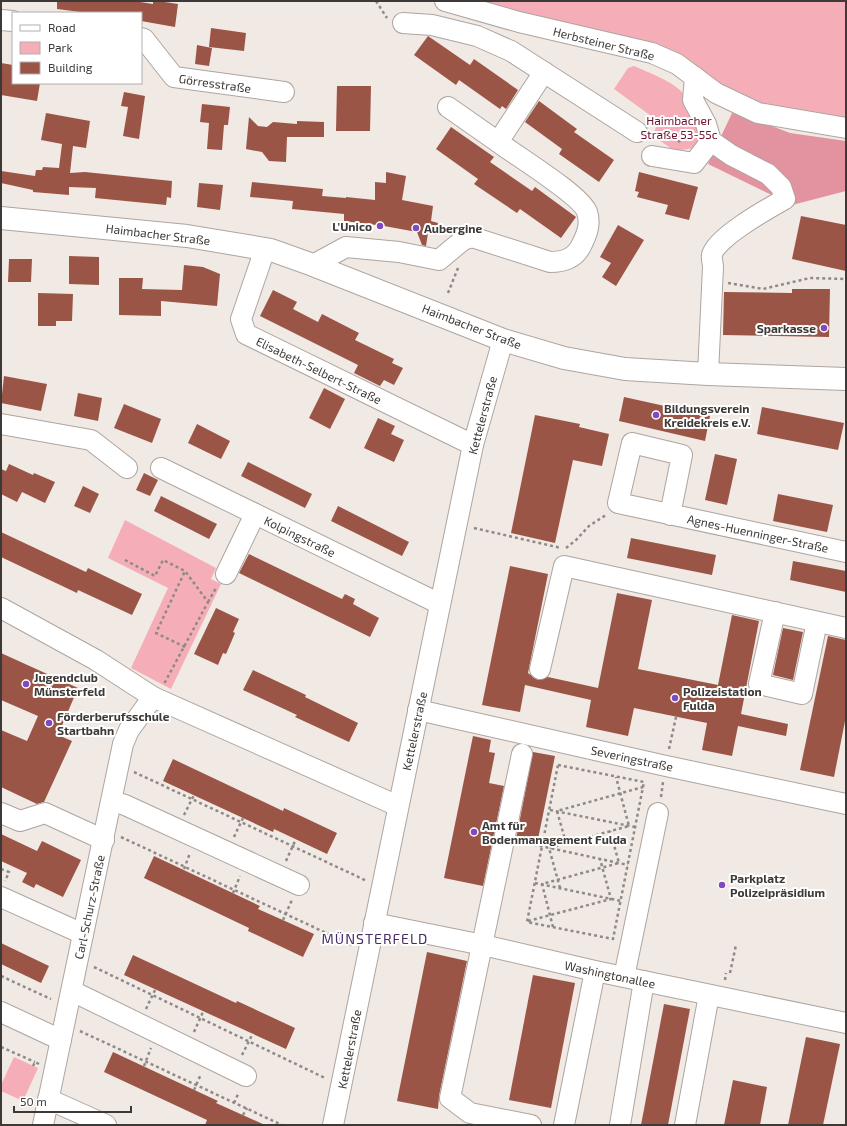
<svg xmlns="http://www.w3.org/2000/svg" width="847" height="1126" viewBox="0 0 847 1126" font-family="'Exo 2',sans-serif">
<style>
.green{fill:#f5aeb8}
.forest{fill:#e2939f}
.building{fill:#9b5547}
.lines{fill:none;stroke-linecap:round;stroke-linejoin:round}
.minor-casing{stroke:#ada5a0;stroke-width:22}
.major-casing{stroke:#ada5a0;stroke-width:24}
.path{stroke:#908a87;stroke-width:2.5;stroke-dasharray:3 3;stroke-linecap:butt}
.minor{stroke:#fff;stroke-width:20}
.major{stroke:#fff;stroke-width:22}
.poi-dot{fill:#7f49c0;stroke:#fff;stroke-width:1.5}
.labels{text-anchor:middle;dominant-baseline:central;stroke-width:4;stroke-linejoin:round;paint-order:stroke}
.street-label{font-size:12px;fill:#3c3937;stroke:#fff}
.park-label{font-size:12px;fill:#6e112d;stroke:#fff}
.poi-label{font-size:12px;font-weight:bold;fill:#3c3937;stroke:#fff;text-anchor:start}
.quarter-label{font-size:14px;letter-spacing:1px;fill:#452c67;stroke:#fff}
</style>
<rect width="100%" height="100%" fill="#f1e9e4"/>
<g class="green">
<path d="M455 1H846V131L747 107 651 60Z"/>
<path d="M634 66C649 73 668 79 681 91 693 102 699 119 706 134L694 148 675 151 653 136 658 121 614 89 628 68Z"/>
<path d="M125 520 216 568 211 579 221 584 171 689 131 668 168 588 108 558Z"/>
<path d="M14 1057 38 1068 23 1101 1 1091V1085Z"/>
</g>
<path class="forest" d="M733 111 790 133 846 141V191L792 205 708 164Z"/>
<g class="building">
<path d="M57 1H134L153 4V1H158L178 4 175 27 141 21V13H88L57 9Z"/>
<path d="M211 28 246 33 244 51 209 47Z"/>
<path d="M428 36 470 65 474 59 518 90 506 109 502 106 500 109 459 80 456 85 414 55Z"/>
<path d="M197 45 212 48 209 66 195 64Z"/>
<path d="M1 63 13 65V83H40L37 101 1 95Z"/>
<path d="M337 86H371L370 131H336Z"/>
<path d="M124 92 145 96 139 139 123 136 128 107 121 106Z"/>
<path d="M539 101 577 129 574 132 614 160 599 182 559 154 562 149 525 122Z"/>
<path d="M202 104 230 107 228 125H224L222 150 207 149 209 123 200 122Z"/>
<path d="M46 113 90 121 86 148 73 146 70 173 85 172 172 181 171 198 167 197 166 205 95 198 96 188 69 187V195L33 192V190L1 183V171L35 176 36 170H42L43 167 59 168 62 144 41 140Z"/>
<path d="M249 117 258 126 267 127 273 122 297 124V121L324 122V137H287L286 162 269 161 262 152 246 149Z"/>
<path d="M451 127 494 157 490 162 532 191 535 187 576 217 561 238 520 209 517 213 474 184 478 179 436 149Z"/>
<path d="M386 172 406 176 402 200 433 206 431 221 438 223 436 235 428 233 426 246 422 245 417 232 384 226 344 221V214L292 209 293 201 250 197 252 182 323 189 322 196 346 198V197L375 200V182L386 183Z"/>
<path d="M639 172 698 187 689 220 665 214 668 205 637 197 639 192 635 191Z"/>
<path d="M199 183 223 185 220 210 197 207Z"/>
<path d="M801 216 846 225V271L792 259Z"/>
<path d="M618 225 644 240 616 286 602 277 611 263 600 257Z"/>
<path d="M69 256 99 257V285L69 284Z"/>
<path d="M9 259H32L31 282H8Z"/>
<path d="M184 265 203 267 220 274 217 306 161 301V316L119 315V278H143L142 289 182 290Z"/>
<path d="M792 289H830L829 337 723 335 724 292 792 293Z"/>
<path d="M273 290 297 302 293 309 318 322 322 314 359 333 355 340 394 359 392 363 403 368 394 385 384 380 380 386 354 373 358 365 260 316Z"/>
<path d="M38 293 73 294 72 321H56V326H38Z"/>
<path d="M4 376 47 384 41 411 1 403Z"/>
<path d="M324 388 345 399 330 429 309 418Z"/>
<path d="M78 393 102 398 98 421 74 416Z"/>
<path d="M624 397 710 416 705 441 619 421Z"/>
<path d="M124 404 161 419 152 443 114 428Z"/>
<path d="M762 407 844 423 838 450 757 434Z"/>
<path d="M535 415 580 424 579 427 609 434 602 466 573 460 555 543 511 533Z"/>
<path d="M378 418 395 426 391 434 404 440 394 462 364 448Z"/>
<path d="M197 424 230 441 221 459 188 443Z"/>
<path d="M715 454 737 459 727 505 705 500Z"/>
<path d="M248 462 312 494 305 508 241 476Z"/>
<path d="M9 464 33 475 34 473 55 482 45 503 22 492 17 502 1 494V469L6 471Z"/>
<path d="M144 473 158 480 150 496 136 490Z"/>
<path d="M83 486 99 494 90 513 74 506Z"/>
<path d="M778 494 833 505 827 532 773 521Z"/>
<path d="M161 496 217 524 209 539 154 511Z"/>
<path d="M338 506 409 542 402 556 331 521Z"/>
<path d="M1 532 86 572 88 568 142 594 132 615 78 590 77 593 1 557Z"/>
<path d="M631 538 716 555 712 575 627 558Z"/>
<path d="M249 554 342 599 345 594 355 599 353 604 379 618 370 637 239 573Z"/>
<path d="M793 561 846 571V592L790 580Z"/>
<path d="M510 566 548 574 528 673 538 680 548 677 598 688 617 593 652 600 638 669 718 685 732 615 759 621 741 714 788 724 786 736 738 726 732 756 702 750 707 723 634 708 628 736 586 727 591 700 525 685 520 712 482 705Z"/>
<path d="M216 608 239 619 233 632 235 633 226 654 223 653 218 665 194 654Z"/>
<path d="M783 628 803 632 793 680 773 675Z"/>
<path d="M828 636 846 640V716L834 777 800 770Z"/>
<path d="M1 653 78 688 58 735 72 741 44 802 37 804 1 787V730L27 741 38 716 1 700Z"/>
<path d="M253 670 306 695 305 697 358 723 349 742 295 717 297 715 243 690Z"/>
<path d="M473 736 491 740 489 752 495 753 489 783 504 786 483 886 444 878Z"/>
<path d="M533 752 555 756 537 844 516 839Z"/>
<path d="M173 759 283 811 284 808 337 833 327 854 274 829 273 832 163 781Z"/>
<path d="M1 834 37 851 42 841 81 860 63 897 36 884 34 888 22 882 27 873 1 861Z"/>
<path d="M154 856 260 906 258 909 314 934 303 957 248 931 249 928 144 878Z"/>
<path d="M1 943 49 966 41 983 1 964Z"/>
<path d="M427 952 467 961 439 1096 438 1109 397 1101Z"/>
<path d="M133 955 236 1003 237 1001 295 1028 286 1049 124 975Z"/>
<path d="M533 975 575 983 551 1108 509 1100Z"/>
<path d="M664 1004 690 1009 668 1125H641Z"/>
<path d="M806 1037 840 1044 823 1125H788Z"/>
<path d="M113 1052 218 1101 216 1103 265 1125H205L207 1120 104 1072Z"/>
<path d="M733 1080 767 1087 760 1125H724Z"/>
</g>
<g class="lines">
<defs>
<g id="minor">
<path d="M445 1 519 22 652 53 677 64 716 93 758 113 846 128"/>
<path d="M1 20 13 21"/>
<path d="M403 23 432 25 477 36 511 51 637 132"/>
<path d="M141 38 144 39 174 77 284 92"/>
<path d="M695 77 693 100 706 124 711 141 731 155 768 174 781 187 785 199C769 208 715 238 712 255 711 258 713 263 713 267L708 374"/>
<path d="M448 107 498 142"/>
<path d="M652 156 694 163 711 141"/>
<path d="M265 249 241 319 246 334 473 445"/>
<path d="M313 265 346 247 399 252 439 260 463 240 472 237 550 262C564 262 576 258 582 244 587 234 591 224 587 212 581 195 515 155 498 142L544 72"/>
<path d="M1 424 91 440 127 468"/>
<path d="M161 468 440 604"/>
<path d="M670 515 682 455 632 443 618 503 846 552"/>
<path d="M226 574 255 514"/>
<path d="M1 608 96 660 153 697"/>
<path d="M775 612 759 684 802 694 817 622"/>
<path d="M540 669 564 566 846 628"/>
<path d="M418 710 666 766 846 804"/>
<path d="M522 754 450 1098 470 1113 531 1125"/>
<path d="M112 801 125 805 299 885"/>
<path d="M1 813 20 821 45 813 104 840"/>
<path d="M1 897 83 934"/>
<path d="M374 923 483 945 595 971 846 1023"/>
<path d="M624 977 658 813"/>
<path d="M72 991 246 1076"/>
<path d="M1 1012 61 1040"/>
<path d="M48 1099 106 1125"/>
<path d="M43 1125 123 744 129 730 153 697 398 806"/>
<path d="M333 1125 473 445 503 340"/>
<path d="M564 1125 595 971"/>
<path d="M620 1125 644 981"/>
<path d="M685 1125 709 995"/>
</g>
<path id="major" d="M1 218 187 236 271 250 313 265 503 340 564 358 625 369 708 374 846 379"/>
</defs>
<use href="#minor" class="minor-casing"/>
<use href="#major" class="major-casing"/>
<g class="path">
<path d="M376 1 387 18"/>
<path d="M678 142 691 134"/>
<path d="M728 283 763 289 810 278 846 279"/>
<path d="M448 293 458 268"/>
<path d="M474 528 561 548"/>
<path d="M566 548 576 540 589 526 606 515"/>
<path d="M125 560 155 576 163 560 185 571 208 602 164 684"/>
<path d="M208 602 216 588"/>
<path d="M185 647 156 633 185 571"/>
<path d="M669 749 676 717"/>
<path d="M558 765 644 782 613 939 527 922Z"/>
<path d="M134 772 367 881"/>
<path d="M661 797 663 782"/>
<path d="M550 810 635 827"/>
<path d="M184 815 194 795"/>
<path d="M121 837 354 946"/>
<path d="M234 837 243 818"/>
<path d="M522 842 628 865"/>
<path d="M566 843 557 811 643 787"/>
<path d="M286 861 296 839"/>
<path d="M1 869 9 872 5 881"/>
<path d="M184 869 190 853"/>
<path d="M535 883 621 901"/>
<path d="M560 888 549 848 629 826 616 777"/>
<path d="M233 893 240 876"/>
<path d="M283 920 292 900"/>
<path d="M528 921 611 899 600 859"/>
<path d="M553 927 542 884 619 863 610 831"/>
<path d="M94 967 325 1078"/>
<path d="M730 973 736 945"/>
<path d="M1 976 51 999"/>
<path d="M725 980 726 973"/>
<path d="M146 1009 155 990"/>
<path d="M80 1031 282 1125"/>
<path d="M194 1032 203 1012"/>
<path d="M1 1047 35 1062"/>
<path d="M242 1055 253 1033"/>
<path d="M33 1066 35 1062 39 1064"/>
<path d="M144 1066 151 1048"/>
<path d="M194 1090 201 1074"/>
<path d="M234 1103 239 1092"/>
<path d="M243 1115 247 1108"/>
</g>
<use href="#minor" class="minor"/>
<use href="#major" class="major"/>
</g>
<g class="poi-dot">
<circle cx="380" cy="226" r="4"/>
<circle cx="416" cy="228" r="4"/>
<circle cx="824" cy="328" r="4"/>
<circle cx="656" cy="415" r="4"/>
<circle cx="26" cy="684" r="4"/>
<circle cx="675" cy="698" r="4"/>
<circle cx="49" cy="723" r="4"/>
<circle cx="474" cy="832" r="4"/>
<circle cx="722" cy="885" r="4"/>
</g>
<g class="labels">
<g class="street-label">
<text transform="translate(604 43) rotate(14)">Herbsteiner Straße</text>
<text transform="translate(215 83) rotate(8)">Görresstraße</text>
<text transform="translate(158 234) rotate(7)">Haimbacher Straße</text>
<text transform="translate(472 326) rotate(21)">Haimbacher Straße</text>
<text transform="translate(319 370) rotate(26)">Elisabeth-Selbert-Straße</text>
<text transform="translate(482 415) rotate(-75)">Kettelerstraße</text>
<text transform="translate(758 533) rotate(12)">Agnes-Huenninger-Straße</text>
<text transform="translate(300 536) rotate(26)">Kolpingstraße</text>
<text transform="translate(414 731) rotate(-78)">Kettelerstraße</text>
<text transform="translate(632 758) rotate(12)">Severingstraße</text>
<text transform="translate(89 907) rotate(-78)">Carl-Schurz-Straße</text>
<text transform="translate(610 974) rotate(12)">Washingtonallee</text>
<text transform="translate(349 1049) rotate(-79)">Kettelerstraße</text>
</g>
<g class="park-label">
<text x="679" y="120">Haimbacher<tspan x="679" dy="14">Straße 53-55c</tspan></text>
</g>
<g class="poi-label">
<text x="372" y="226" text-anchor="end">L'Unico</text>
<text x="424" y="228">Aubergine</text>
<text x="816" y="328" text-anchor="end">Sparkasse</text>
<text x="664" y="408">Bildungsverein<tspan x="664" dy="14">Kreidekreis e.V.</tspan></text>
<text x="34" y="677">Jugendclub<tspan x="34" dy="14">Münsterfeld</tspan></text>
<text x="683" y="691">Polizeistation<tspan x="683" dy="14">Fulda</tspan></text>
<text x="57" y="716">Förderberufsschule<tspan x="57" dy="14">Startbahn</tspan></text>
<text x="482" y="825">Amt für<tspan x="482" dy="14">Bodenmanagement Fulda</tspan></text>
<text x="730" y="878">Parkplatz<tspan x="730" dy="14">Polizeipräsidium</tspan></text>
</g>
<g class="quarter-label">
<text x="375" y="938">MÜNSTERFELD</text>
</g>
</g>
<rect width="847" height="1126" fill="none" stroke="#3c3937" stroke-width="4"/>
<rect x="12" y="12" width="130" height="72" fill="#ffffff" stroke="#b1b0af"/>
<rect x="20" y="25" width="20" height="6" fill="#ffffff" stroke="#b1b0af"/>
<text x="48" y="32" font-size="12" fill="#3c3937">Road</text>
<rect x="20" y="42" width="20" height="12" fill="#f5aeb8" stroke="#b1b0af"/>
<text x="48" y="52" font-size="12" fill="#3c3937">Park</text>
<rect x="20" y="62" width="20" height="12" fill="#9b5547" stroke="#b1b0af"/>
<text x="48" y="72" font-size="12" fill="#3c3937">Building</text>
<path d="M14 1106v6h117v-6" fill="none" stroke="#3c3937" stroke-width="2"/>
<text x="20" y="1106" font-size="12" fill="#3c3937" stroke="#ffffff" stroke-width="3" paint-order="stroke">50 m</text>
</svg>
